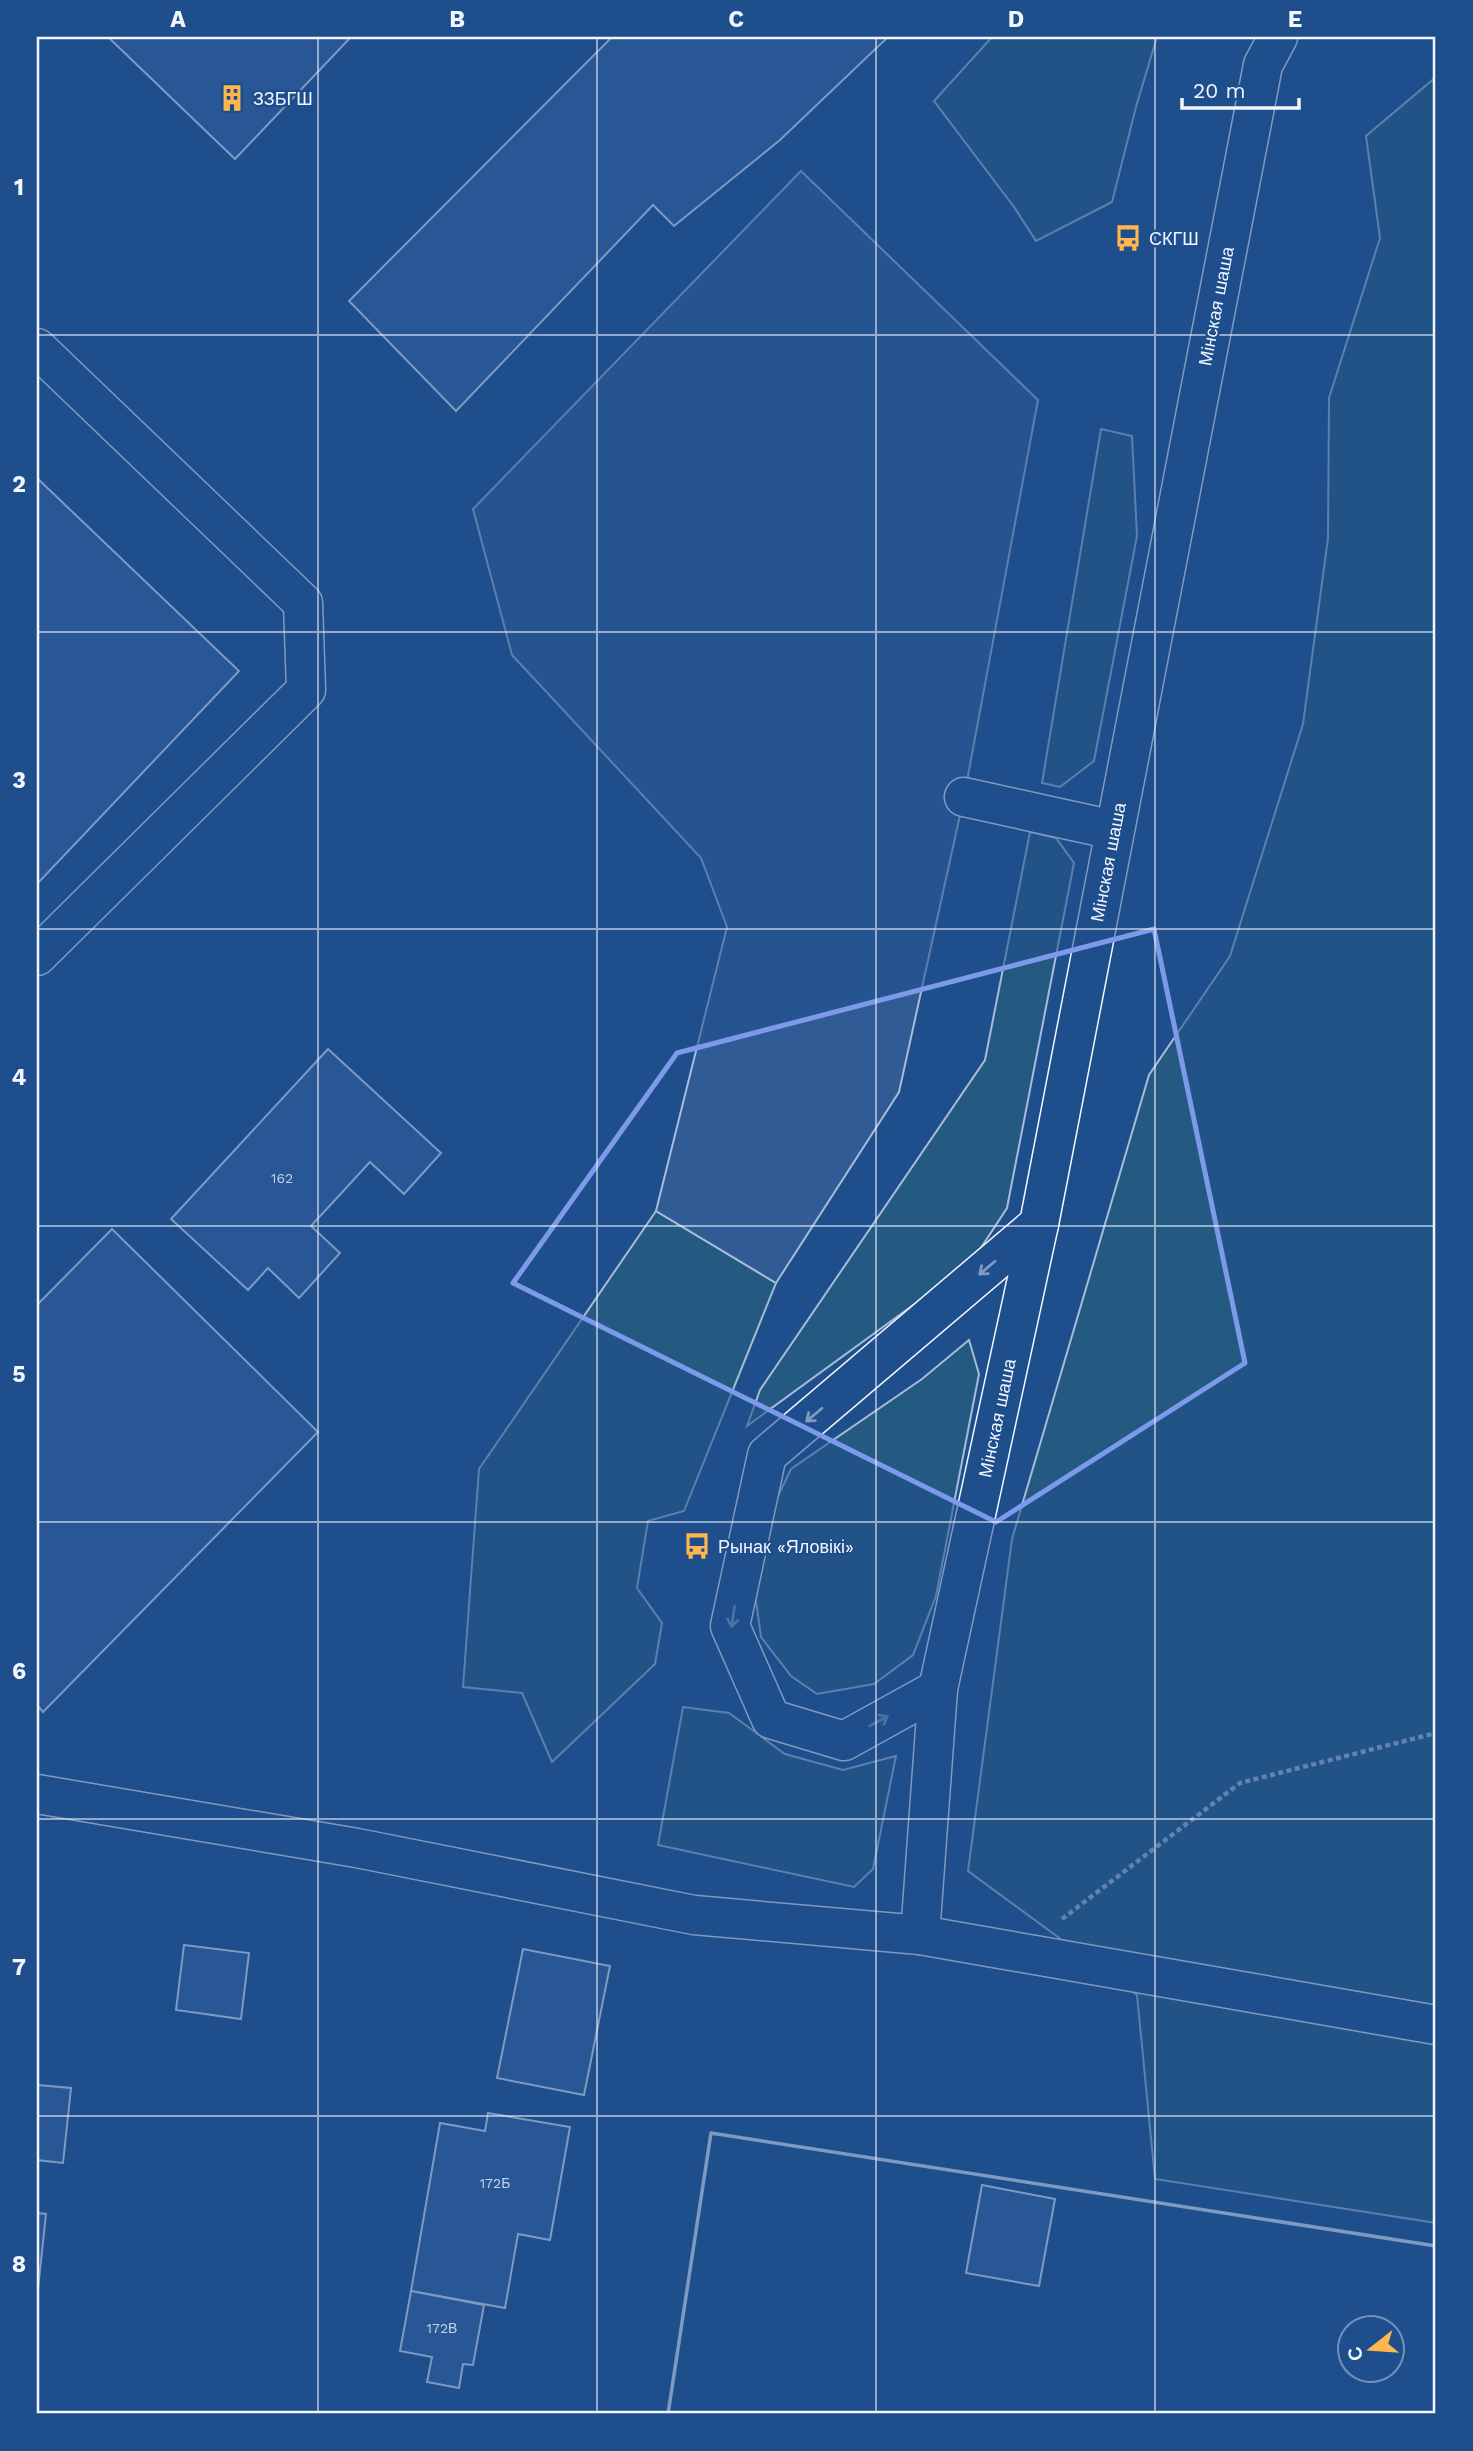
<svg xmlns="http://www.w3.org/2000/svg" width="1473" height="2451" viewBox="0 0 1473 2451" font-family="'Work Sans',sans-serif">
<style>
.green{fill:#245a82;stroke:#a8bbd7;stroke-width:2}
.parking{fill:#305b95;stroke:#a8bbd7;stroke-width:2}
.building{fill:#3563a3;stroke:#f2f6ff;stroke-width:2}
.lines{fill:none;stroke-linecap:round;stroke-linejoin:round}
.minor-casing{stroke:#f2f6ff;stroke-width:41}
.path{stroke:#b3c4dc;stroke-width:4.5;stroke-dasharray:5 3.5;stroke-linecap:butt}
.minor{stroke:#1f4e8c;stroke-width:38}
.wall{stroke:#f2f6ff;stroke-width:3.5}
.oneway{stroke:#7e9ac0}
.marked{fill:none;stroke:#7d9aea;stroke-width:5;stroke-linejoin:round}
.grid{fill:none;stroke:#f2f6ff;stroke-width:2;stroke-opacity:0.55}
.labels{text-anchor:middle;dominant-baseline:central;stroke-width:5;stroke-linejoin:round;paint-order:stroke}
.number-label{font-size:14px;fill:#c3d1e8}
.poi-label{font-size:18px;fill:#f2f6ff;stroke:#1f4e8c;text-anchor:start}
.street-label{font-size:18px;fill:#f2f6ff;stroke:#1f4e8c}
.neatline{fill:none;stroke:#f2f6ff;stroke-width:2.5}
.grid-label{font-size:23px;text-anchor:middle;font-weight:bold;fill:#f2f6ff}
</style>
<rect width="100%" height="100%" fill="#1f4e8c"/>
<g class="green">
<path d="M992 37H1157L1136 107 1112 202 1036 241 1014 207 934 101Z"/>
<path d="M1436 77V2223L1155 2179 1137 1995 968 1871 1012 1539 1149 1075 1230 956 1303 724 1328 538 1329 398 1380 238 1366 136Z"/>
<path d="M1101 429 1132 436 1137 536 1094 761 1060 787 1042 783Z"/>
<path d="M1030 832 1056 838 1074 863 1007 1208 971 1263 747 1426 760 1390 985 1060Z"/>
<path d="M656 1211 776 1283 684 1511 648 1521 637 1588 662 1623 655 1664 552 1762 522 1693 463 1687 479 1469Z"/>
<path d="M969 1340 979 1374 936 1596 913 1655 874 1684 817 1694 791 1676 761 1637 754 1587 766 1521 791 1469 922 1379Z"/>
<path d="M683 1707 729 1713 785 1754 843 1770 896 1756 873 1869 854 1887 658 1845Z"/>
</g>
<path class="parking" d="M801 171 1038 400 964 797 899 1092 776 1283 656 1211 727 927 701 858 512 655 473 509Z"/>
<g class="building">
<path d="M108 37H351L235 159Z"/>
<path d="M612 37H888L780 140 674 226 653 205 456 411 349 301Z"/>
<path d="M37 478 239 671 37 884Z"/>
<path d="M328 1049 441 1153 404 1194 370 1162 311 1226 340 1253 299 1298 268 1268 248 1290 171 1219Z"/>
<path d="M112 1229 318 1432 43 1712 37 1705V1305Z"/>
<path d="M184 1945 249 1953 241 2019 176 2010Z"/>
<path d="M523 1949 610 1966 584 2095 497 2078Z"/>
<path d="M37 2085 71 2088 63 2163 37 2160Z"/>
<path d="M488 2113 570 2127 550 2240 518 2234 505 2308 411 2291 440 2123 485 2131Z"/>
<path d="M982 2185 1055 2199 1039 2286 966 2273Z"/>
<path d="M37 2213 46 2214 38 2289H37Z"/>
<path d="M411 2291 484 2305 473 2365 463 2364 459 2388 427 2382 432 2357 400 2351Z"/>
</g>
<g class="lines">
<defs>
<g id="minor">
<path d="M1278 37 1263 65 1039 1224 938 1689 920 1935 1436 2025"/>
<path d="M37 348 303 603 306 690 37 956"/>
<path d="M964 797 1114 830"/>
<path d="M938 1689 844 1741 771 1719 730 1626 767 1455 1039 1224"/>
<path d="M37 1794 357 1848 694 1915 920 1935"/>
</g>
</defs>
<use href="#minor" class="minor-casing"/>
<path class="path" d="M1062 1919 1240 1783 1436 1733"/>
<use href="#minor" class="minor"/>
<path class="wall" d="M668 2414 711 2133 1436 2246"/>
</g>
<defs><path id="oneway-shaft" d="M-6 0H5M1.5-3L5.5 0L1.5 3" fill="none" stroke-width="1.6" stroke-linecap="round" stroke-linejoin="round" transform="scale(1.75)"/></defs>
<g class="oneway">
<use href="#oneway-shaft" transform="translate(987 1268) rotate(140)"/>
<use href="#oneway-shaft" transform="translate(814 1415) rotate(140)"/>
<use href="#oneway-shaft" transform="translate(733 1617) rotate(98)"/>
<use href="#oneway-shaft" transform="translate(879 1721) rotate(-29)"/>
</g>
<path d="M0 0H1473V2451H0ZM1154 929 1245 1363 996 1522 513 1283 677 1053Z" fill="#1f4e8c" fill-opacity=".55" fill-rule="evenodd"/>
<path class="marked" d="M1154 929 1245 1363 996 1522 513 1283 677 1053Z"/>
<path class="grid" d="M318 37V2414M597 37V2414M876 37V2414M1155 37V2414M37 335H1436M37 632H1436M37 929H1436M37 1226H1436M37 1522H1436M37 1819H1436M37 2116H1436"/>
<defs>
<symbol id="building-bare" viewBox="-9 -9 18 18"><path d="M-4-6H4V6H1V3H-1V6H-4ZM-2.5-4.3h1.7v1.8h-1.7ZM.8-4.3h1.7v1.8H.8ZM-2.5-1h1.7V.8h-1.7ZM.8-1h1.7V.8H.8Z" fill="#ffb74d" stroke="#1f4e8c" stroke-width="2.5" paint-order="stroke"/></symbol>
<symbol id="bus-bare" viewBox="-9 -9 18 18"><path d="M-5-6H5V4H4V6H2V4H-2V6H-4V4H-5ZM-3.5-4V0h7V-4ZM-3.5 1.2v1.5H-2V1.2ZM2 1.2v1.5H3.5V1.2Z" fill="#ffb74d" stroke="#1f4e8c" stroke-width="2.5" paint-order="stroke"/></symbol>
</defs>
<g fill-rule="evenodd">
<use href="#building-bare" x="213" y="79" width="38" height="38"/>
<use href="#bus-bare" x="1109" y="219" width="38" height="38"/>
<use href="#bus-bare" x="678" y="1527" width="38" height="38"/>
</g>
<g class="labels">
<g class="number-label">
<text x="282" y="1178">162</text>
<text x="495" y="2183">172Б</text>
<text x="442" y="2328">172В</text>
</g>
<g class="poi-label">
<text x="253" y="98">ЗЗБГШ</text>
<text x="1149" y="238">СКГШ</text>
<text x="718" y="1546">Рынак «Яловікі»</text>
</g>
<g class="street-label">
<text transform="translate(1216 306) rotate(-79)">Мінская шаша</text>
<text transform="translate(1108 862) rotate(-79)">Мінская шаша</text>
<text transform="translate(997 1418) rotate(-78)">Мінская шаша</text>
</g>
</g>
<rect width="1473" height="2451" fill="none" stroke="#1f4e8c" stroke-width="77"/>
<g transform="translate(1371 2349) rotate(253)"><circle r="33" fill="#1f4e8c" stroke="#7391ba" stroke-width="2"/>
<path d="M0-5L12 26L0 18L-12 26Z" fill="#ffb74d"/>
<text y="-10" font-size="19" font-weight="bold" text-anchor="middle" fill="#f2f6ff">С</text>
</g>
<path d="M1182 98v10h117v-10" fill="none" stroke="#f2f6ff" stroke-width="3.5"/>
<text x="1193" y="98" font-size="21" fill="#f2f6ff" stroke="#1f4e8c" stroke-width="5" paint-order="stroke">20 m</text>
<rect x="38" y="38" width="1396" height="2374" class="neatline"/>
<g class="grid-label">
<text x="178" y="27">A</text>
<text x="457" y="27">B</text>
<text x="736" y="27">C</text>
<text x="1016" y="27">D</text>
<text x="1295" y="27">E</text>
<text x="19" y="195">1</text>
<text x="19" y="492">2</text>
<text x="19" y="788">3</text>
<text x="19" y="1085">4</text>
<text x="19" y="1382">5</text>
<text x="19" y="1679">6</text>
<text x="19" y="1975">7</text>
<text x="19" y="2272">8</text>
</g>
</svg>
